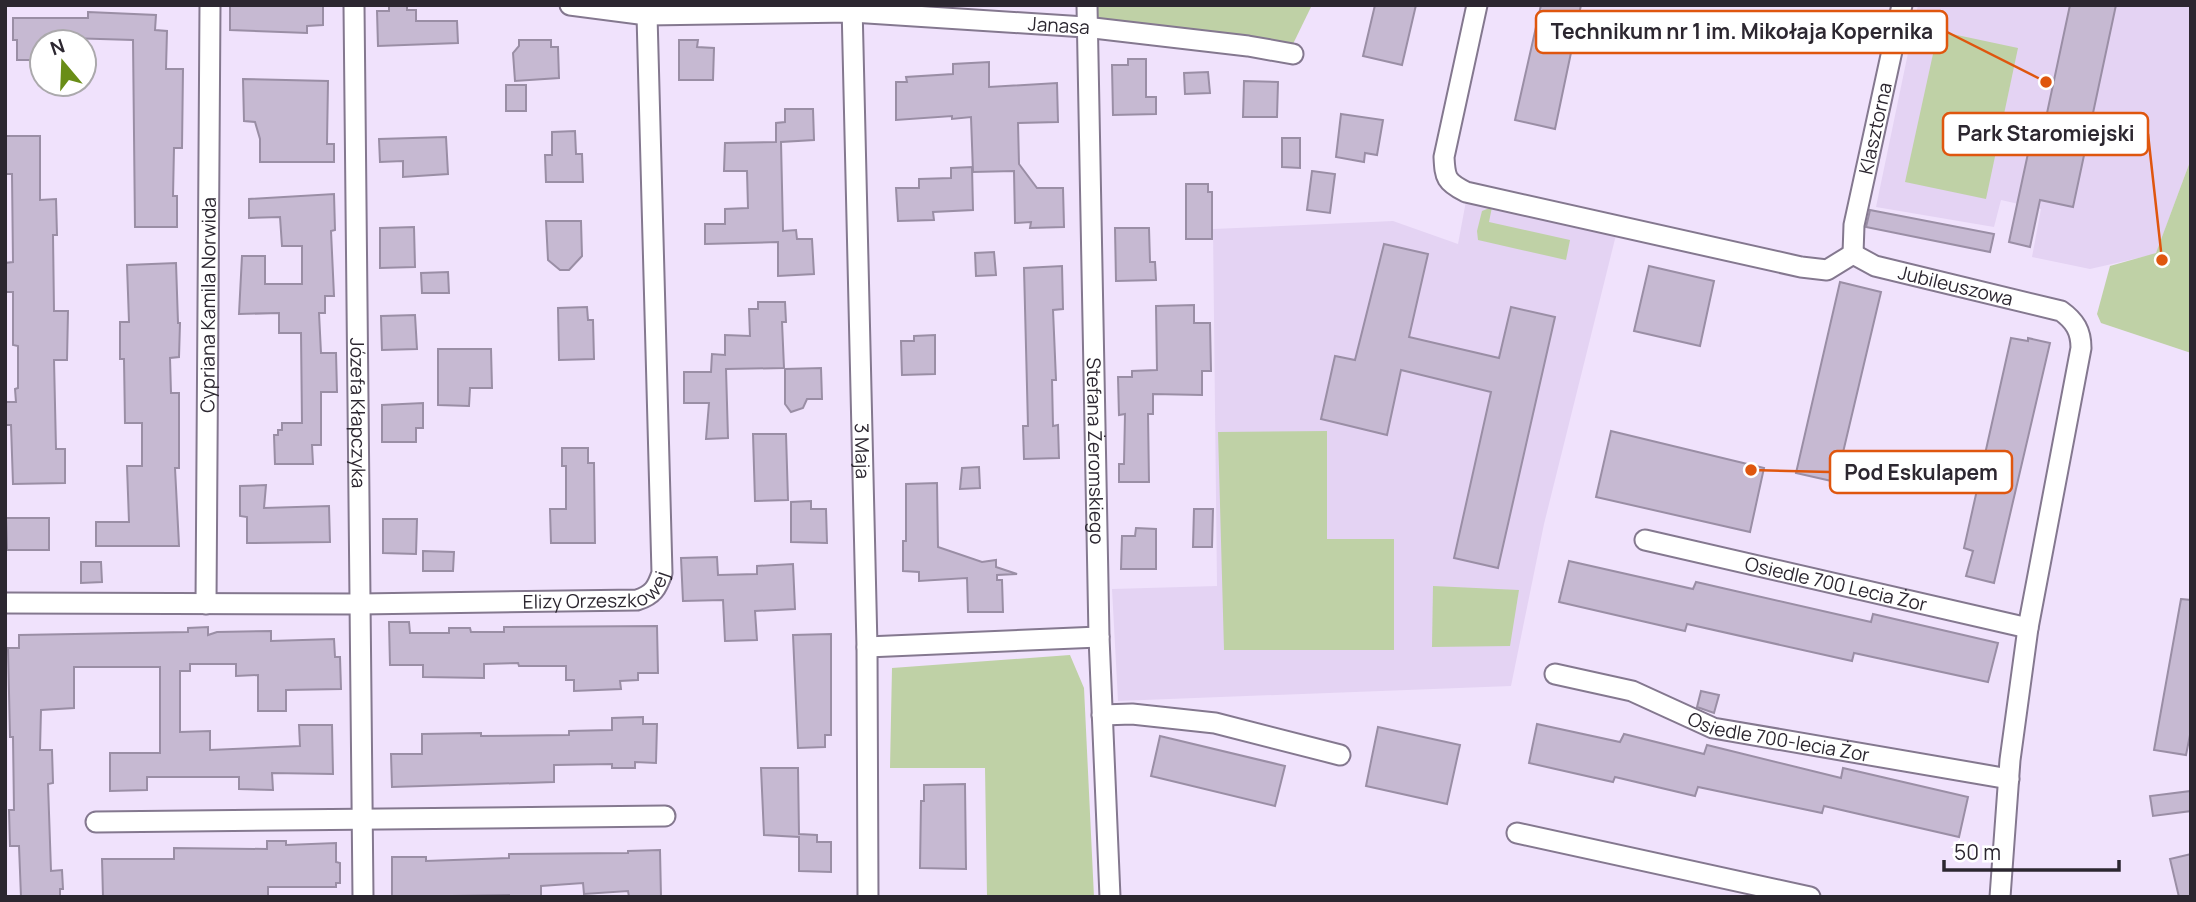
<svg xmlns="http://www.w3.org/2000/svg" width="2196" height="902" viewBox="0 0 2196 902" font-family="Manrope,sans-serif">
<style>
.built{fill:#e4d3f3}
.green{fill:#bfd1a6}
.building{fill:#c6b9d2;stroke:#9a8ea5;stroke-width:2}
.lines{fill:none;stroke-linecap:round;stroke-linejoin:round}
.street-casing{stroke:#84788f;stroke-width:23}
.street{stroke:#fff;stroke-width:19}
.labels{text-anchor:middle;dominant-baseline:central;stroke-width:6;stroke-linejoin:round;paint-order:stroke}
.street-label{font-size:19px;fill:#2c2730;stroke:#fff}
.leader{fill:none;stroke:#df560e;stroke-width:2.5}
.callout-dot{fill:#df560e;stroke:#fff;stroke-width:2.5}
.callout{fill:#fff;stroke:#df560e;stroke-width:2.5}
.callout-label{font-size:21px;text-anchor:middle;font-weight:bold;fill:#2c2730}
</style>
<rect width="100%" height="100%" fill="#f0e2fc"/>
<g class="built">
<path d="M1918 5H2191V159L2156 254 2090 269 2032 257 2041 209 2001 200 1994 227 1876 207Z"/>
<path d="M1466 201 1616 235 1544 524 1511 686 1118 701 1112 589 1217 586 1213 229 1393 221 1458 244Z"/>
</g>
<g class="green">
<path d="M1095 5H1312L1293 44 1094 18Z"/>
<path d="M1938 31 2018 48 1986 199 1905 182Z"/>
<path d="M2191 159V353L2101 323 2097 314 2110 266 2156 253Z"/>
<path d="M1492 207 1489 222 1570 240 1566 260 1478 240 1477 231 1482 211Z"/>
<path d="M1327 431V539H1394V650H1224L1218 432Z"/>
<path d="M1433 586 1519 590 1510 646 1432 647Z"/>
<path d="M1070 655 1084 688 1094 897H987L985 768H890L892 668Z"/>
</g>
<g class="building">
<path d="M230 5H323V25L307 26V33L230 30Z"/>
<path d="M389 5H407V10H416V21H457L458 43 378 46 377 11H389Z"/>
<path d="M1375 5H1416L1402 65 1363 56Z"/>
<path d="M1541 5H1581L1555 129 1515 120Z"/>
<path d="M2070 5H2116L2073 207 2040 200 2030 247 2009 242 2033 130 2043 132Z"/>
<path d="M88 12 156 15 155 30 167 31 166 69H183L182 148H174L173 196H177V227H135L133 40 68 38V42H42V60H17V40H13V18H88Z"/>
<path d="M519 40H551V47H558L559 78 515 81 513 53 519 46Z"/>
<path d="M679 40H698L697 47 714 48 713 80H679Z"/>
<path d="M1128 59H1146V97H1156V114L1113 115 1112 65H1128Z"/>
<path d="M989 62V87L1057 83 1058 122 1018 123 1019 164 1037 188H1063L1064 227 1030 228 1031 222 1015 223 1014 171 973 172 971 117 952 119V116L896 120V82H907L906 77 953 74V64Z"/>
<path d="M1208 72 1210 93 1185 94 1184 73Z"/>
<path d="M243 79 328 81 327 144H334V162H260V139L255 122 244 121Z"/>
<path d="M1244 81 1278 82 1277 117H1243Z"/>
<rect x="506" y="85" width="20" height="26"/>
<path d="M785 109H813L814 140 781 142 783 231 796 230 797 239H812L814 274 778 276V242L705 244V224H725V209L748 208 747 171H724L725 143 776 142V123L785 122Z"/>
<path d="M1341 114 1383 120 1377 155 1365 153 1364 162 1336 157Z"/>
<path d="M575 131 576 154H582L583 182H546L545 155H552V132Z"/>
<path d="M5 136H40V200L56 199 57 235H53L54 311H68L67 360H54L56 449H65V483L13 484 11 425H5V402H16L15 389 18 388V346L13 345V292H5V263L13 262 12 174H5Z"/>
<path d="M446 137 448 174 403 177V161L380 162 379 139Z"/>
<path d="M1282 138H1300V168L1282 167Z"/>
<path d="M972 167 973 210 933 212 934 220 898 221 896 188H919V179L951 178V168Z"/>
<path d="M1312 171 1335 174 1330 213 1307 210Z"/>
<path d="M1186 184H1208V192H1212V239H1186Z"/>
<path d="M334 194 335 230 331 231 334 296H325V313H319L321 353H336L337 392H321V445H312L313 464H275L274 435H278V430H282V423H302L301 333H279V313L239 314 242 256H265V284H302V246H282L280 217 249 218V199Z"/>
<path d="M1870 210 1994 234 1990 252 1866 227Z"/>
<path d="M546 221H581L582 256 569 270H560L548 260Z"/>
<path d="M414 227 415 267 380 268V228Z"/>
<path d="M1115 228H1149L1150 262H1155L1156 280 1116 281Z"/>
<path d="M1384 244 1428 254 1409 337 1499 358 1511 307 1555 317 1498 568 1454 558 1491 392 1401 370 1387 435 1321 419 1335 356 1355 360Z"/>
<path d="M994 252 996 275 976 276 975 253Z"/>
<path d="M176 263 178 323H180L179 357 170 358 171 393H179V468H175L179 546H96V522H129L127 466H142V423H125L124 359H120V322H129L127 265Z"/>
<path d="M1062 266 1063 309 1053 310 1056 380H1052L1053 426 1058 425 1059 458 1024 459 1023 426H1028L1024 268Z"/>
<path d="M1649 266 1714 281 1700 346 1634 331Z"/>
<path d="M448 272 449 293H422L421 273Z"/>
<path d="M1840 282 1881 292 1836 482 1796 473Z"/>
<path d="M758 302H785L786 322H782L784 368 726 369 728 438 706 439 709 403H684V372H711L712 354 725 355V335L750 336 749 309H758Z"/>
<path d="M1194 305V323H1210L1211 371H1202V395L1153 394V414H1148L1149 482H1119V464H1124L1125 414 1119 415 1118 377H1132V371L1157 370 1156 306Z"/>
<path d="M587 307 588 320H593L594 359 559 360 558 308Z"/>
<path d="M415 315 417 349 382 350 381 316Z"/>
<path d="M935 335V374L902 375 901 341H914V336Z"/>
<path d="M2011 338 2028 341V338L2050 343 1994 583 1966 576 1973 551 1964 548Z"/>
<path d="M438 349H491L492 388H470L469 406 438 405Z"/>
<path d="M821 368 822 399H807L803 408 791 412 785 404V369Z"/>
<path d="M423 403V428H416V442H382V405Z"/>
<path d="M1611 431 1764 468 1750 532 1596 497Z"/>
<path d="M753 434H786L788 500 755 501Z"/>
<path d="M562 448H588V463H594L595 543H551L550 509H566V466H562Z"/>
<path d="M979 467 980 488 960 489 962 468Z"/>
<path d="M937 483 938 547 982 562 996 560V567L1017 574 997 575V580H1002L1003 612H968L967 578 919 581V572L903 571V541H906V484Z"/>
<path d="M266 485 264 508 329 506 330 542 247 543V517L240 516V486Z"/>
<path d="M811 501V509H826L827 543 791 542V502Z"/>
<path d="M1194 509H1213L1212 547H1193Z"/>
<path d="M6 518H49V550H7Z"/>
<path d="M383 519H417L416 554 383 553Z"/>
<path d="M1136 528 1156 529V569H1121L1122 536H1135Z"/>
<path d="M423 551 454 552 453 571H423Z"/>
<path d="M717 557 718 575 757 574V566L793 564 795 609 755 611 757 640 725 641 723 600 683 601 681 558Z"/>
<path d="M1569 561 1693 589 1696 582 1871 622 1873 614 1998 643 1988 682 1854 653 1852 661 1687 624 1685 631 1559 602Z"/>
<path d="M81 562H101L102 582 81 583Z"/>
<path d="M2181 599 2191 600V730L2186 755 2154 750Z"/>
<path d="M389 622H409L410 633H449V628H470L471 632H504V627L657 626 658 673H638V680L620 681 621 689 574 691V680H566V666H519L518 663 484 664V678L423 677V665H390Z"/>
<path d="M208 627V635L217 632 271 631V641L334 639 335 657H340L341 689 286 690V711H258V675L236 676V664H190V671H180V732L210 731V750L300 746 299 725H332L333 774 272 773 273 790 239 789V777H147V790L110 791V753H160V667H74V708L41 710 40 750H52L53 783 48 784 51 871 62 870 63 889H60V897H21L19 846H10L9 810H14L13 737H10L8 648H19V635L188 632V628Z"/>
<path d="M831 634V735H825V747L798 748 793 635Z"/>
<path d="M1701 691 1719 695 1714 713 1697 707Z"/>
<path d="M643 717V724H657L656 763 635 762V768H612V764L554 765V782L392 787 391 754H422V734L481 733V736L569 735V731L612 730V718Z"/>
<path d="M1537 724 1620 742 1624 734 1704 754 1707 745 1841 778 1843 768 1968 797 1959 837 1824 806 1822 813 1698 787 1695 796 1615 777 1613 782 1529 763Z"/>
<path d="M1378 727 1460 745 1447 804 1366 786Z"/>
<path d="M1160 736 1285 766 1275 806 1151 776Z"/>
<path d="M761 768H798L799 834 817 835V842H831V872L799 871V837L764 835Z"/>
<path d="M965 784 966 869 920 868 921 801H924V785Z"/>
<path d="M2191 791V811L2153 816 2150 796Z"/>
<path d="M267 841H286V845L336 843V862L340 863V883H336V887H268V896L103 897 102 859H174V848L267 849Z"/>
<path d="M660 850 661 897H629L628 891 584 894 583 883 541 886V897H509V895L392 897V857H426V861L509 858V854L628 853V851Z"/>
<path d="M2191 854V897H2179L2170 859Z"/>
</g>
<g class="lines">
<defs>
<g id="street">
<path id="s1" d="M354 5 363 897"/>
<path id="s2" d="M570 5 647 15 852 12 1085 27 1248 46 1293 54"/>
<path id="s3" d="M852 5 867 647 868 897"/>
<path id="s4" d="M1087 5 1099 637 1110 897"/>
<path d="M1477 5 1444 157C1445 178 1446 182 1466 192L1801 267 1827 270 1853 254"/>
<path id="s5" d="M1853 254 1875 266 2061 311C2075 321 2081 331 2081 348L2028 628 2010 760 2000 897"/>
<path id="s6" d="M1853 254 1854 225 1902 5"/>
<path id="s7" d="M1645 540 2028 628"/>
<path id="s8" d="M5 603 360 604 637 600C653 595 657 588 662 573L647 15"/>
<path id="s9" d="M206 604 210 5"/>
<path d="M867 647 1099 637"/>
<path id="s10" d="M1555 674 1632 691 1713 728 2009 779"/>
<path d="M1102 715 1132 714 1215 723 1340 755"/>
<path d="M96 822 665 816"/>
<path d="M1517 833 1810 897"/>
</g>
</defs>
<use href="#street" class="street-casing"/>
<use href="#street" class="street"/>
</g>
<g class="labels">
<g class="street-label">
<text stroke="none"><textPath href="#s2" startOffset="490">Janasa</textPath></text>
<text stroke="none"><textPath href="#s6" startOffset="128">Klasztorna</textPath></text>
<text stroke="none"><textPath href="#s5" startOffset="108">Jubileuszowa</textPath></text>
<text stroke="none"><textPath href="#s9" startOffset="299">Cypriana Kamila Norwida</textPath></text>
<text stroke="none"><textPath href="#s1" startOffset="408">Józefa Kłapczyka</textPath></text>
<text stroke="none"><textPath href="#s3" startOffset="446">3 Maja</textPath></text>
<text stroke="none"><textPath href="#s4" startOffset="446">Stefana Żeromskiego</textPath></text>
<text stroke="none"><textPath href="#s8" startOffset="595">Elizy Orzeszkowej</textPath></text>
<text stroke="none"><textPath href="#s7" startOffset="196">Osiedle 700 Lecia Żor</textPath></text>
<text stroke="none"><textPath href="#s10" startOffset="234">Osiedle 700-lecia Żor</textPath></text>
</g>
</g>
<path class="leader" d="M2046 82L1947 32M2162 260L2148 134M1751 470L1830 472"/>
<g class="callout-dot">
<circle cx="2046" cy="82" r="7"/>
<circle cx="2162" cy="260" r="7"/>
<circle cx="1751" cy="470" r="7"/>
</g>
<g class="callout">
<rect x="1536" y="11" width="411" height="42" rx="7"/>
<rect x="1943" y="113" width="205" height="42" rx="7"/>
<rect x="1830" y="451" width="182" height="42" rx="7"/>
</g>
<g class="callout-label">
<text x="1742" y="39">Technikum nr 1 im. Mikołaja Kopernika</text>
<text x="2046" y="141">Park Staromiejski</text>
<text x="1921" y="480">Pod Eskulapem</text>
</g>
<rect width="2196" height="902" fill="none" stroke="#2c2730" stroke-width="14"/>
<g transform="translate(63 63) rotate(341)"><circle r="33" fill="#ffffff" stroke="#aba9ac" stroke-width="2"/>
<path d="M0-5L12 26L0 18L-12 26Z" fill="#698d17"/>
<text y="-10" font-size="19" font-weight="bold" text-anchor="middle" fill="#2c2730">N</text>
</g>
<path d="M1944 860v10h175v-10" fill="none" stroke="#2c2730" stroke-width="3.5"/>
<text x="1954" y="860" font-size="21" fill="#2c2730" stroke="#ffffff" stroke-width="5" paint-order="stroke">50 m</text>
</svg>
